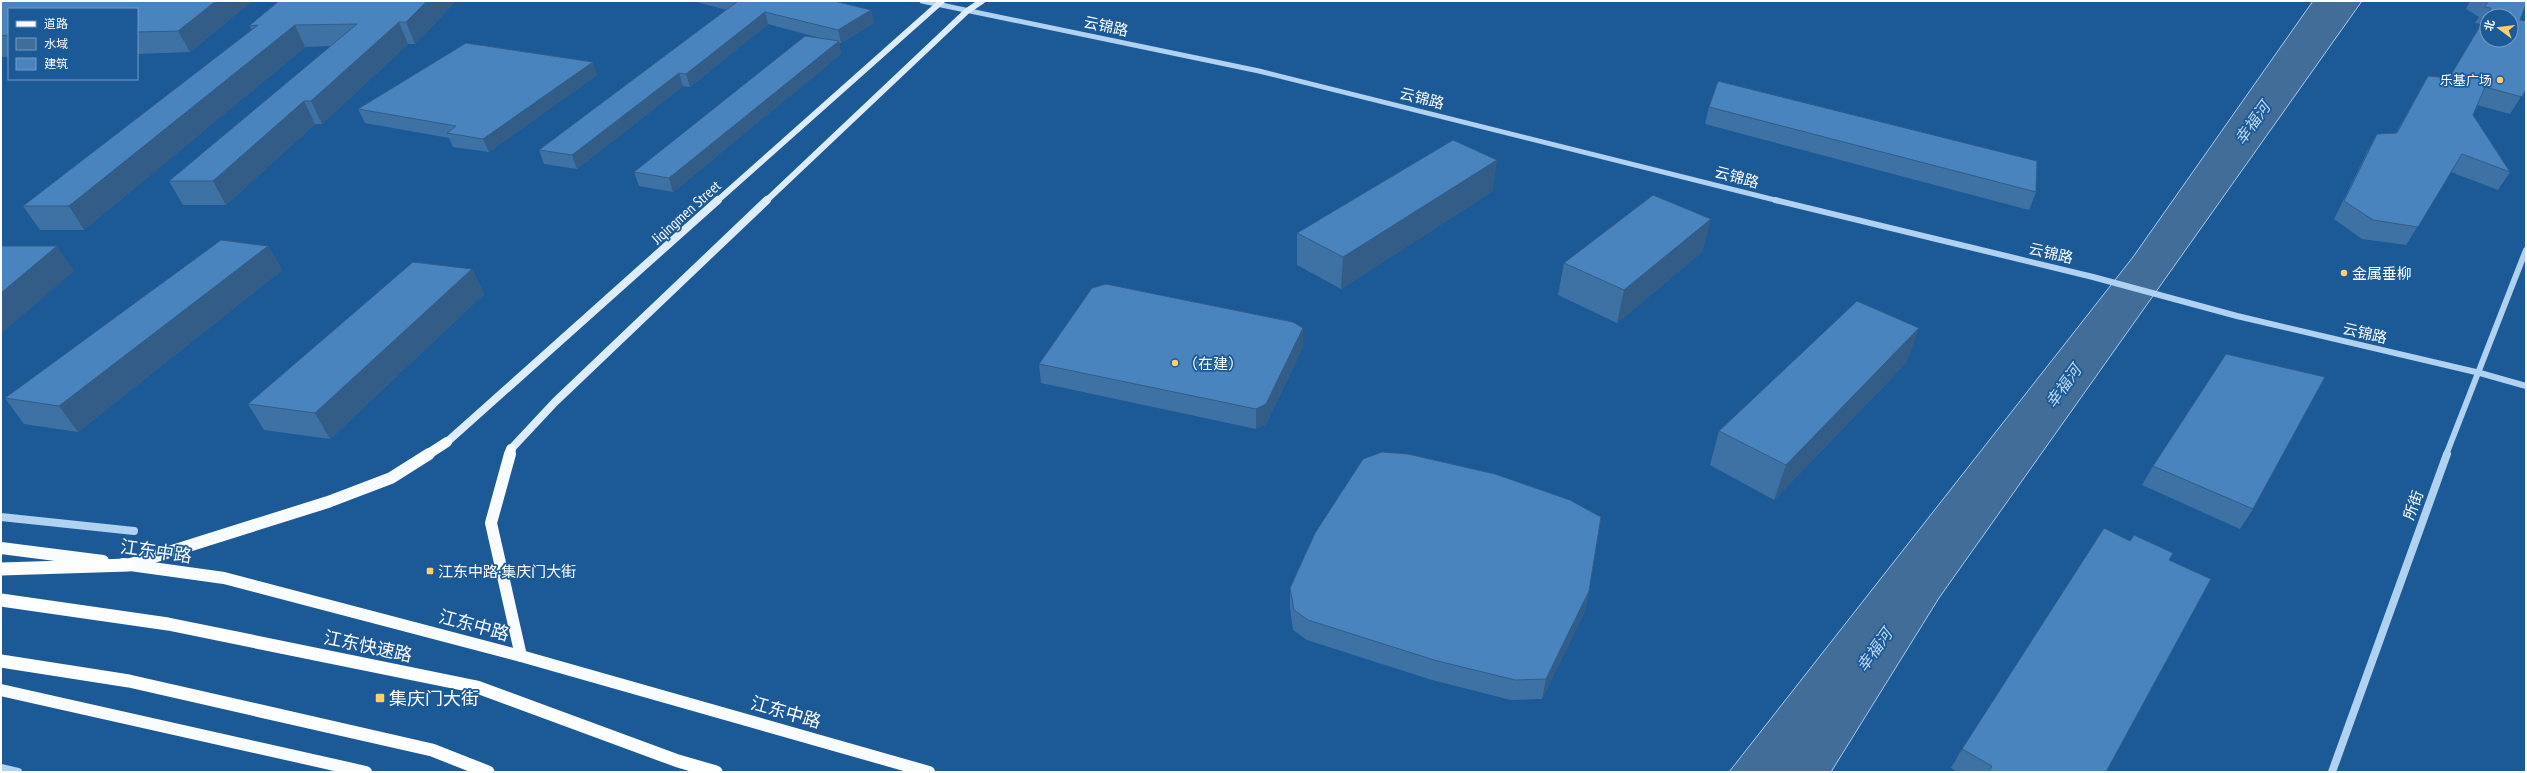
<svg xmlns="http://www.w3.org/2000/svg" width="2527" height="773" viewBox="0 0 2527 773" font-family="'PT Sans Narrow','Noto Sans SC',sans-serif">
<style>
.water{fill:#436d99;stroke:#a4ccf2}
.lines{fill:none;stroke-linecap:round;stroke-linejoin:round}
.tertiary-far2{stroke:#b0d1f0;stroke-width:5}
.tertiary-far1{stroke:#b0d1f0;stroke-width:6}
.tertiary{stroke:#b0d1f0;stroke-width:8}
.secondary-far1{stroke:#deecfb;stroke-width:6}
.secondary{stroke:#deecfb;stroke-width:8}
.primary-far1{stroke:#f9fcff;stroke-width:10}
.primary{stroke:#f9fcff;stroke-width:12}
.trunk{stroke:#fcfeff;stroke-width:13}
.wall{fill:#3f72a4}
.shaded-wall{fill:#335c86}
.building{fill:#4984bf;stroke:#335c86;fill-rule:evenodd}
.poi-dot{fill:#ffce6f;stroke:#1c5997;stroke-width:1.5}
.labels{text-anchor:middle;dominant-baseline:central;stroke-width:3.5;stroke-linejoin:round;paint-order:stroke}
.far-poi-label{font-size:13px;fill:#fff;stroke:#1c5997;text-anchor:end}
.street-label{font-size:15px;fill:#fff;stroke:#1c5997}
.poi-label{font-size:15px;fill:#fff;stroke:#1c5997;text-anchor:start}
.water-label{font-size:16px;font-style:italic;fill:#bddaf6;stroke:#1c5997}
.near-street-label{font-size:18px;fill:#fff;stroke:#1c5997}
.near-poi-label{font-size:18px;fill:#fff;stroke:#1c5997;text-anchor:start}
</style>
<rect width="100%" height="100%" fill="#1c5997"/>
<path class="water" d="M2313 1H2362L1939 598 1831 772H1729L2133 257Z"/>
<g class="lines">
<path class="tertiary-far2" d="M922 1 1259 71 1779 201"/>
<g class="tertiary-far1">
<path d="M1775 200 2093 277 2237 316 2480 373 2526 386"/>
<path d="M2446 455 2526 250"/>
</g>
<g class="tertiary">
<path d="M1 517 134 531"/>
<path d="M1 768 18 772"/>
<path d="M2332 772 2447 454"/>
</g>
<g class="secondary-far1">
<path d="M717 201 942 1"/>
<path d="M766 201 967 11 982 1"/>
</g>
<g class="secondary">
<path d="M447 442 718 200"/>
<path d="M511 449 555 402 767 200"/>
</g>
<g class="primary-far1">
<path d="M427 455 447 442"/>
<path d="M509 455 511 449"/>
</g>
<g class="primary">
<path d="M510 454 491 523 521 656"/>
<path d="M1 548 103 561"/>
<path d="M123 564 224 578 521 656 929 772"/>
<path d="M131 564 328 502 391 478 429 454"/>
<path d="M1 690 366 772"/>
</g>
<g class="trunk">
<path d="M1 569 129 565"/>
<path d="M1 600 168 624 477 687 678 761 716 772"/>
<path d="M1 661 129 681 432 750 488 772"/>
</g>
</g>
<g class="wall">
<path d="M1 1H252L190 52 137 54V9H9V57H1Z"/>
<path d="M279 1H456L415 44H408L322 124H315L226 205H183L169 181 331 46 305 47 84 230H40L23 206 252 30 249 26Z"/>
<path d="M693 1H834L871 10 874 23 841 43H839L841 54 673 192 639 186 634 172 820 38 768 24 690 87 683 86 577 169 544 164 539 150 727 10Z"/>
<path d="M2470 1H2526L2520 20 2526 89 2510 114 2477 105 2473 115 2510 172 2498 190 2451 172 2406 245 2362 239 2334 219 2367 152 2377 134 2396 133 2428 76 2449 78 2481 24 2475 23 2479 17 2466 9Z"/>
<path d="M597 75 489 152 453 147 449 138 365 123 358 109Z"/>
<path d="M1709 107 2036 192 2029 210 1705 124Z"/>
<path d="M1493 191 1341 289 1297 265V233Z"/>
<path d="M268 246 282 270 78 432 24 424 5 398Z"/>
<path d="M1703 251 1617 323 1558 295 1564 263Z"/>
<path d="M472 269 484 294 330 439 264 430 248 404Z"/>
<path d="M1303 347 1266 424 1256 429 1041 383 1039 364Z"/>
<path d="M1907 362 1774 500 1710 465 1719 431Z"/>
<path d="M2153 466 2253 509 2240 529 2142 485Z"/>
<path d="M2169 560 2106 772H1957L1951 768 1962 749Z"/>
<path d="M1290 588 1589 591 1585 611 1542 699 1511 700 1432 680 1307 640 1293 630 1290 608Z"/>
</g>
<g class="shaded-wall">
<path d="M216 1H252L190 52 178 31Z"/>
<path d="M427 1H456L415 44 406 22Z"/>
<path d="M871 10 874 23 841 43 838 30Z"/>
<path d="M765 12 768 24 690 87 686 74Z"/>
<path d="M399 22 408 44 322 124 311 101Z"/>
<path d="M295 25 305 47 84 230 69 206Z"/>
<path d="M839 41 841 54 673 192 669 178Z"/>
<path d="M593 62 597 75 489 152 483 139Z"/>
<path d="M679 73 683 86 577 169 572 155Z"/>
<path d="M304 101 315 124 226 205 213 181Z"/>
<path d="M1497 160 1493 191 1341 289 1343 257Z"/>
<path d="M1711 219 1703 251 1617 323 1624 290Z"/>
<path d="M57 246 74 271 1 334V293Z"/>
<path d="M268 246 282 270 78 432 59 406Z"/>
<path d="M472 269 484 294 330 439 315 413Z"/>
<path d="M1303 328V347L1266 424 1256 429V409Z"/>
<path d="M1919 328 1907 362 1774 500 1786 465Z"/>
<path d="M1589 591 1585 611 1542 699 1546 679Z"/>
</g>
<g class="building">
<path d="M1 1H216L178 31 137 32V9H9V36L1 35Z"/>
<path d="M279 1H427L406 22H399L311 101H304L213 181H169L357 24 295 25 69 206H23L258 25 249 26Z"/>
<path d="M737 1H834L871 10 838 30 765 12 686 74 679 73 572 155 539 150 738 1Z"/>
<path d="M2488 1H2526V4L2520 20 2526 21V89L2522 97 2485 87 2473 115 2510 172 2462 154 2418 227 2373 220 2344 201 2377 134 2397 133 2428 76 2449 78 2491 8 2485 7ZM2487 16H2511V40H2487Z"/>
<path d="M805 36 839 41 669 178 634 172Z"/>
<path d="M466 43 593 62 483 139 447 133 456 126 358 109Z"/>
<path d="M1718 81 2037 161 2036 192 1709 107Z"/>
<path d="M1453 140 1497 160 1343 257 1297 233Z"/>
<path d="M1653 195 1711 219 1624 290 1564 263Z"/>
<path d="M221 240 268 246 59 406 5 398Z"/>
<path d="M1 246H57L1 293Z"/>
<path d="M413 262 472 269 315 413 248 404Z"/>
<path d="M1106 284 1293 322 1303 328 1266 404 1256 409 1039 364 1092 288Z"/>
<path d="M1857 301 1919 328 1786 465 1719 431Z"/>
<path d="M2226 354 2325 377 2253 509 2153 466Z"/>
<path d="M1382 452 1408 454 1495 474 1570 500 1601 517 1589 591 1546 679 1515 680 1434 660 1308 620 1294 610 1290 588 1315 533 1363 459Z"/>
<path d="M2104 528 2130 541 2134 535 2173 553 2169 560 2211 579 2106 772H1989L1992 766 1962 749Z"/>
</g>
<g class="poi-dot">
<circle cx="2500" cy="80" r="4"/>
<circle cx="2344" cy="273" r="4"/>
<circle cx="1175" cy="363" r="4"/>
<rect x="426" y="567" width="8" height="8" rx="2"/>
<rect x="375" y="693" width="10" height="10" rx="2"/>
</g>
<g class="labels">
<g class="far-poi-label">
<text x="2492" y="80">乐基广场</text>
</g>
<g class="street-label">
<text transform="translate(1106 26) rotate(12)">云锦路</text>
<text transform="translate(1422 98) rotate(14)">云锦路</text>
<text transform="translate(1737 177) rotate(15)">云锦路</text>
<text transform="translate(686 212) rotate(-42)">Jiqingmen Street</text>
<text transform="translate(2051 253) rotate(13)">云锦路</text>
<text transform="translate(2365 333) rotate(13)">云锦路</text>
<text transform="translate(2413 505) rotate(-70)">所街</text>
</g>
<g class="poi-label">
<text x="2352" y="273">金属垂柳</text>
<text x="1183" y="363">（在建）</text>
<text x="438" y="571">江东中路·集庆门大街</text>
</g>
<g class="water-label">
<text transform="translate(2252 123) rotate(-54)">幸福河</text>
<text transform="translate(2063 386) rotate(-54)">幸福河</text>
<text transform="translate(1874 650) rotate(-54)">幸福河</text>
</g>
<g class="near-street-label">
<text transform="translate(156 551) rotate(8)">江东中路</text>
<text transform="translate(474 625) rotate(15)">江东中路</text>
<text transform="translate(368 646) rotate(12)">江东快速路</text>
<text transform="translate(786 712) rotate(16)">江东中路</text>
</g>
<g class="near-poi-label">
<text x="389" y="698">集庆门大街</text>
</g>
</g>
<rect width="2527" height="773" fill="none" stroke="#ffffff" stroke-width="4"/>
<rect x="8" y="8" width="130" height="72" fill="#1c5997" stroke="#779bc1"/>
<rect x="16" y="21" width="20" height="6" fill="#f9fcff" stroke="#779bc1"/>
<text x="44" y="28" font-size="12" fill="#ffffff">道路</text>
<rect x="16" y="38" width="20" height="12" fill="#436d99" stroke="#779bc1"/>
<text x="44" y="48" font-size="12" fill="#ffffff">水域</text>
<rect x="16" y="58" width="20" height="12" fill="#4984bf" stroke="#779bc1"/>
<text x="44" y="68" font-size="12" fill="#ffffff">建筑</text>
<g transform="translate(2499 28) rotate(285)"><circle r="19" fill="#1c5997" stroke="#779bc1"/>
<path d="M0-3L7 15L0 10L-7 15Z" fill="#ffce6f"/>
<text y="-6" font-size="11" font-weight="bold" text-anchor="middle" fill="#ffffff">北</text>
</g>
</svg>
